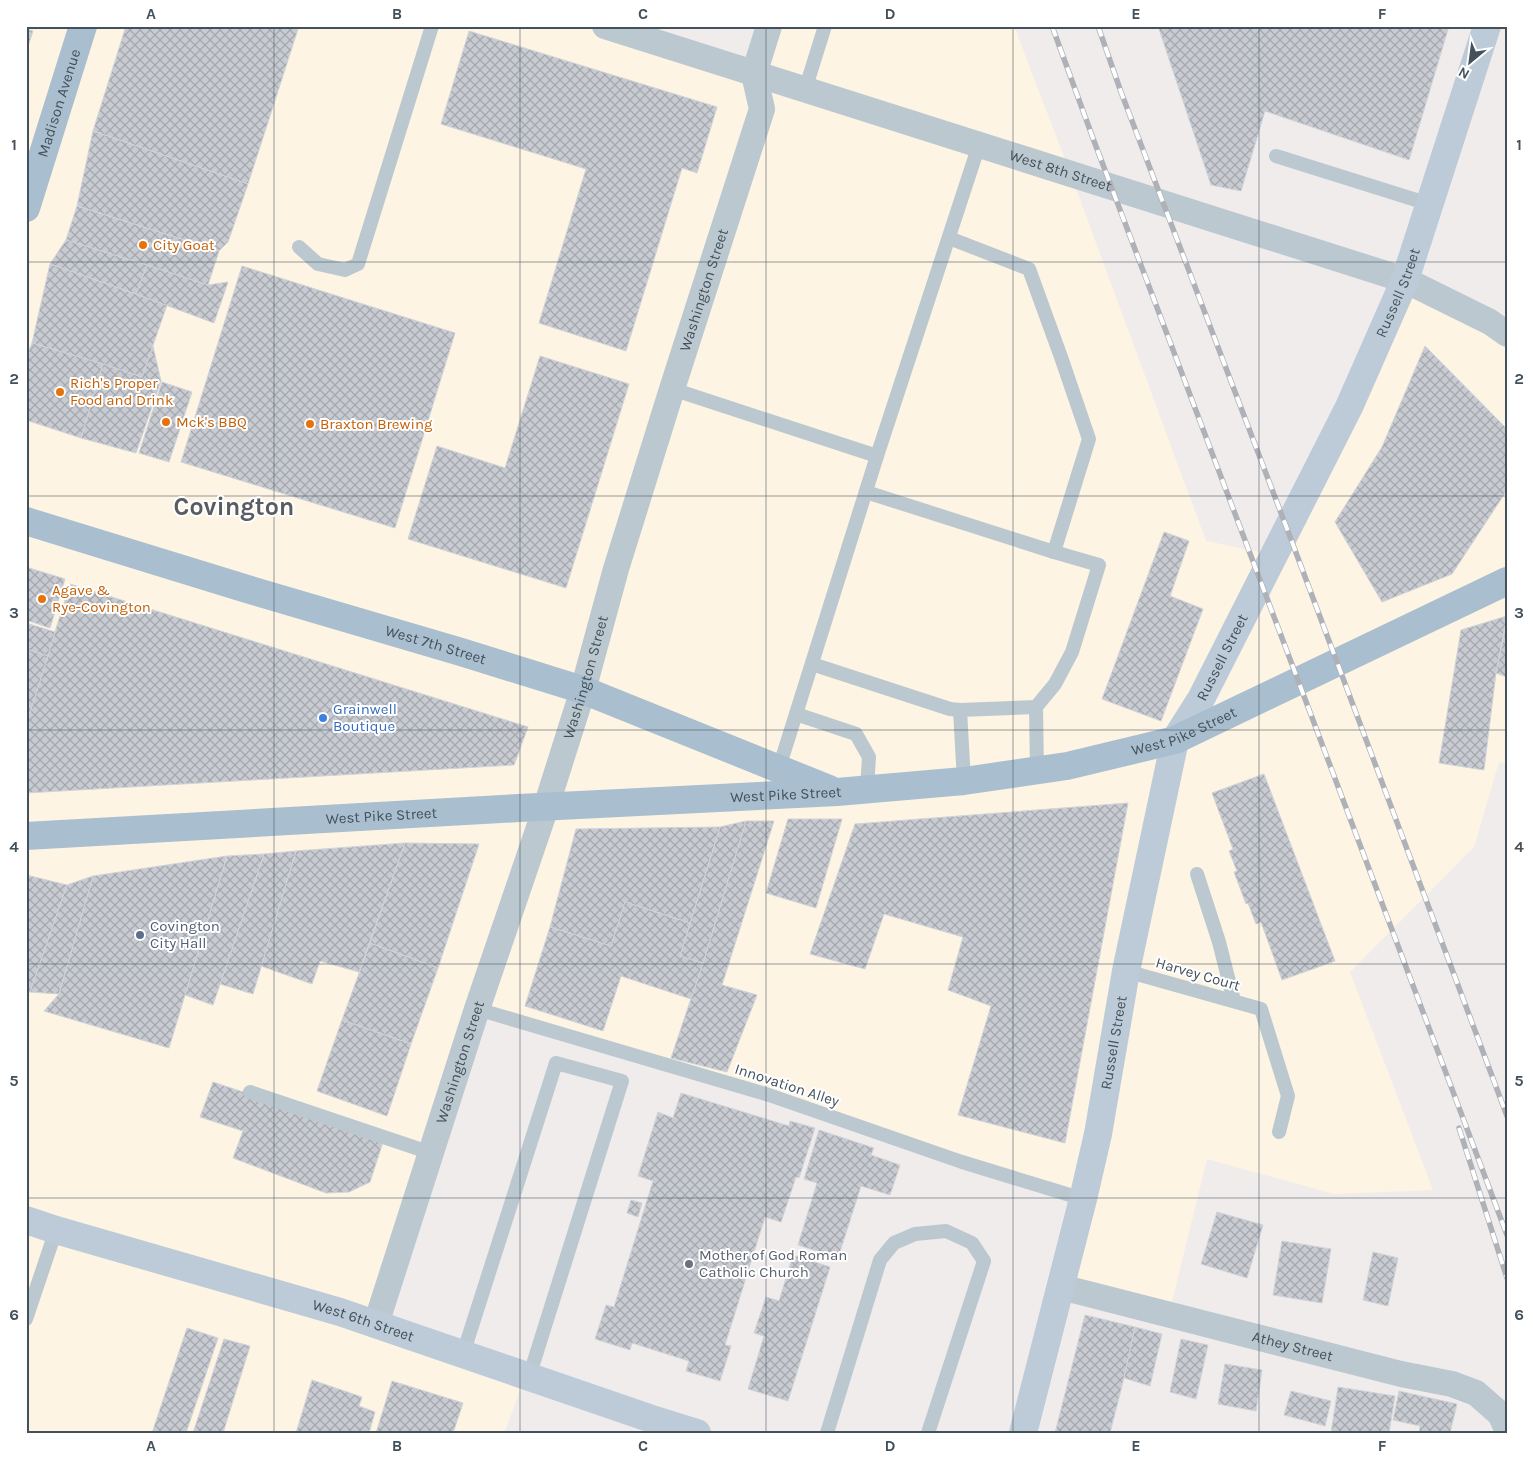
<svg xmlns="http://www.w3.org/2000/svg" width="1533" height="1459" viewBox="0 0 1533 1459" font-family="Karla,sans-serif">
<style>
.commercial{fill:#fdf4e3}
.building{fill:url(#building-cross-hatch);stroke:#d0d3d9}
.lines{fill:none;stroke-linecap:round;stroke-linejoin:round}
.lane{stroke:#bbc8d0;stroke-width:14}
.street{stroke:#bbc8d0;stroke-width:26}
.secondary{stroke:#bdcbd8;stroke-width:28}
.primary{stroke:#a9becf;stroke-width:28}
.rail-casing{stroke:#aeb2b8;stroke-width:5.5}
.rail{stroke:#fff;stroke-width:4;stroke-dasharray:11;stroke-linecap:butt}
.grid{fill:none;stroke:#43515b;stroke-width:1;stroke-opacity:0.55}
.food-dot{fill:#e8710a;stroke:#fff;stroke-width:2}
.shop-dot{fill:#3f7fe0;stroke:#fff;stroke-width:2}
.service-dot{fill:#5c6f8a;stroke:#fff;stroke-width:2}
.worship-dot{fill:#6b7280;stroke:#fff;stroke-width:2}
.labels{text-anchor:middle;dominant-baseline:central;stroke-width:4;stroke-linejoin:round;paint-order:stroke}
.street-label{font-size:15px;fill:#43515b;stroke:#fff}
.food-label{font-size:15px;fill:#c56008;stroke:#fff;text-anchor:start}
.shop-label{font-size:15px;fill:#366cbe;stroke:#fff;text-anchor:start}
.service-label{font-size:15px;fill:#4e5e75;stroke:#fff;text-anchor:start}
.worship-label{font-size:15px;fill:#5b616d;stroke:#fff;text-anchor:start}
.town-label{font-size:25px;font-weight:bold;fill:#595d62;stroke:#fff}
.neatline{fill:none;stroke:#43515b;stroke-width:2}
.grid-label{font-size:16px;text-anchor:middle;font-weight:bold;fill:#43515b}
</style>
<defs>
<pattern id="building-cross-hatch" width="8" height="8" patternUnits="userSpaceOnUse" patternTransform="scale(1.25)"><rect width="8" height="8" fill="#c8ccd2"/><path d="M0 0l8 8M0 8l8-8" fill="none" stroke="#a4a8ad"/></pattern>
</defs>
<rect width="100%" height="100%" fill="#f0ecec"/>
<path class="commercial" d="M26 26H605L754 74 769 26H1014L1071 175 1206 541 1274 555 1405 280 1507 334V763L1499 762 1474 847 1350 972 1433 1190 1334 1194 1207 1159 1169 1314 1061 1287 1083 1199 478 1009 376 1323 526 1375 504 1433H26Z"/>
<g class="building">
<path d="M126 26H299L248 184 93 131Z"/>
<path d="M1158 26H1449L1409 160 1265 111 1241 191 1211 185Z"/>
<path d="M26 29 33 31 26 52Z"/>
<path d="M469 31 717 107 697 173 682 168 626 351 539 323 586 169 441 124Z"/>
<path d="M93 131 248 184 228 242 219 251 77 206Z"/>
<path d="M77 206 219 251 208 285 66 240Z"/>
<path d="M66 240 147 265 136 294 50 264Z"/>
<path d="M50 264 167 305 142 377 32 343Z"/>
<path d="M147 265 208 285 228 282 214 323 136 294Z"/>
<path d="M242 266 455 333 395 528 181 462Z"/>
<path d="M32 343 103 364 81 438 26 420V358Z"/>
<path d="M153 346 161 381 136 453 81 438 103 364 142 377Z"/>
<path d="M1425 346 1507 429V490L1452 574 1382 602 1335 522 1382 447Z"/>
<path d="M540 356 629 384 566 588 408 539 437 446 505 468Z"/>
<path d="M162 382 192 392 169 462 139 453Z"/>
<path d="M1164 532 1189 541 1170 596 1203 609 1161 721 1102 699Z"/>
<path d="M26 567 65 579 50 628 26 620Z"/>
<path d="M70 584 528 727 514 765 26 793V725Z"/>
<path d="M1507 616 1496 673 1484 770 1439 763 1461 630Z"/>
<path d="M1507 621V677L1496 673Z"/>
<path d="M26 623 55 632 48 656 26 649Z"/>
<path d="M26 649 48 656 26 725Z"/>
<path d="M1264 774 1335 961 1282 980 1261 922 1256 924 1248 903 1246 904 1234 872 1237 871 1229 851 1233 849 1212 793Z"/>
<path d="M1128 803 1065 1143 958 1115 991 1006 948 990 963 937 884 914 865 969 810 954 855 824Z"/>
<path d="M788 819H842L816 908 766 893Z"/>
<path d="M746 821H774L722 985 757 995 727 1072 671 1058 703 963Z"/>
<path d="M746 821 703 963 680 956 720 827Z"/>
<path d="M720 827 690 923 625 902 611 946 550 927 576 829Z"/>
<path d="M405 843 359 972 320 961 312 984 261 966 296 851Z"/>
<path d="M405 843 479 844 438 968 370 943Z"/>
<path d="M296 851 253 994 220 984 264 854Z"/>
<path d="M264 854 213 1005 185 995 227 856Z"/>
<path d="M227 856 169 1048 44 1011 59 994 93 876Z"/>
<path d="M26 875 67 885 30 992 26 991Z"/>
<path d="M93 876 59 994 30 992 67 885Z"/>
<path d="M625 902 690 923 680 956 703 963 691 999 621 976 603 1031 525 1006 550 927 611 946Z"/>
<path d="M370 943 438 968 411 1044 342 1020Z"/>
<path d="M342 1020 411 1044 387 1116 317 1091Z"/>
<path d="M213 1082 384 1139 370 1182 349 1192 326 1193 233 1158 243 1131 200 1117Z"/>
<path d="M681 1093 789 1126 790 1121 815 1128 799 1178 796 1177 781 1222 765 1217 725 1345 731 1346 720 1381 686 1371 689 1361 632 1343 630 1350 595 1339 606 1305 614 1307 653 1181 638 1176 658 1112 673 1118Z"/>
<path d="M819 1130 874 1148 871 1155 900 1165 890 1195 861 1186 838 1258 798 1245 817 1183 804 1179Z"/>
<path d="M631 1200 642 1203 638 1217 627 1213Z"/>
<path d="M1217 1212 1263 1225 1247 1278 1201 1264Z"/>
<path d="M1282 1241 1331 1249 1322 1303 1273 1295Z"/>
<path d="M1373 1252 1398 1258 1388 1306 1363 1300Z"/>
<path d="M793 1255 830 1267 788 1401 748 1389 764 1336 754 1333 766 1297 779 1301Z"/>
<path d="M1085 1315 1135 1327 1124 1378 1110 1433H1055Z"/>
<path d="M1135 1327 1162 1334 1150 1386 1124 1378Z"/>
<path d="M187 1328 218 1338 186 1433H152Z"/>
<path d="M224 1339 250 1346 223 1433H193Z"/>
<path d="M1181 1339 1208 1345 1196 1399 1170 1392Z"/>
<path d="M1225 1364 1262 1370 1256 1411 1218 1404Z"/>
<path d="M312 1380 362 1397 359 1406 375 1412 369 1433H296Z"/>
<path d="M392 1381 463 1403 453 1433H376Z"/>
<path d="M1338 1387 1395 1396 1389 1433H1331Z"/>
<path d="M1291 1391 1331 1401 1325 1426 1284 1415Z"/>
<path d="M1399 1391 1457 1404 1450 1433H1419L1420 1426 1393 1420Z"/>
</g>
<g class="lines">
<g class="lane">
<path d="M805 90 825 26"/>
<path d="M1276 156 1429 204"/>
<path d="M299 247 318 264 345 270 358 264 432 26"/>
<path d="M672 389 877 456"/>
<path d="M866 492 1054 552 1089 439 1061 357 1029 269 949 238"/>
<path d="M812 664 950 709 960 710 1036 707"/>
<path d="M960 710 964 781"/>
<path d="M796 714 856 734 869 757 867 789"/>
<path d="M779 768 877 456 979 145"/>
<path d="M1037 771 1036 707 1055 684 1072 652 1099 565 1054 552"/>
<path d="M1197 874 1219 942 1234 1001"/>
<path d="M1126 971 1261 1009 1288 1096 1279 1132"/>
<path d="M477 1009 769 1095 962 1162 1083 1199"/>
<path d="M250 1092 431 1153"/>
<path d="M26 1319 56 1230"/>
<path d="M463 1354 556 1063 622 1081 529 1377"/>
<path d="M827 1433 880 1260 894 1243 915 1234 946 1231 972 1243 984 1261 928 1433"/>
</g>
<g class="street">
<path id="s1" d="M605 26 1405 280 1490 322 1507 334"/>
<path id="s2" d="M1061 1287 1401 1374 1452 1384 1476 1393 1500 1414 1507 1429"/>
<path id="s3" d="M376 1324 477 1009 546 807 583 690 616 569 672 389 762 109 754 74 769 26"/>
</g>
<g class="secondary">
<path id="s4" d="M26 1220 56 1230 340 1312 649 1418 697 1433"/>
<path id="s5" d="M1023 1433 1083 1199 1098 1134 1126 971 1175 740 1201 699 1349 407 1405 280 1487 26"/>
</g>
<g class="primary">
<path id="s6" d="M26 208 83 26"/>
<path id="s7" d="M26 521 247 589 461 652 583 690 829 789"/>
<path id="s8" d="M26 836 519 808 837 792 964 781 1067 766 1175 740 1507 581"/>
</g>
<defs>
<g id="rail">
<path d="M1052 26 1094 141 1296 675 1507 1235"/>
<path d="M1098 26 1121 92 1286 526 1507 1116"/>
<path d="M1459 1128 1507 1278"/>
</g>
</defs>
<use href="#rail" class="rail-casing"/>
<use href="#rail" class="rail"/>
</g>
<path class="grid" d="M274 26V1433M520 26V1433M766 26V1433M1013 26V1433M1259 26V1433M26 262H1507M26 496H1507M26 730H1507M26 964H1507M26 1198H1507"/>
<g class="food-dot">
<circle cx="143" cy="245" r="5"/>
<circle cx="60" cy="392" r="5"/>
<circle cx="166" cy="422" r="5"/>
<circle cx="310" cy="424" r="5"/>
<circle cx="42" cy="599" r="5"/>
</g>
<circle class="shop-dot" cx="323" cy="718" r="5"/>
<circle class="service-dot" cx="140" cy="935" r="5"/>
<circle class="worship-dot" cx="689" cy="1264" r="5"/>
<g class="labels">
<g class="street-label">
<text stroke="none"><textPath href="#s6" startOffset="110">Madison Avenue</textPath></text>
<text stroke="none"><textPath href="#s1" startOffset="478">West 8th Street</textPath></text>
<text stroke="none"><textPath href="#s3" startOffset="1085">Washington Street</textPath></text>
<text stroke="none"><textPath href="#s5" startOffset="1210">Russell Street</textPath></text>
<text stroke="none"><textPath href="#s7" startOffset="428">West 7th Street</textPath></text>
<text stroke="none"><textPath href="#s5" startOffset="805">Russell Street</textPath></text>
<text stroke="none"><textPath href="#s3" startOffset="680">Washington Street</textPath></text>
<text stroke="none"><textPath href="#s8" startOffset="1166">West Pike Street</textPath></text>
<text stroke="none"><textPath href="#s8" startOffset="761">West Pike Street</textPath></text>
<text stroke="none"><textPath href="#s8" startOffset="356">West Pike Street</textPath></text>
<text transform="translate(1198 974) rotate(16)">Harvey Court</text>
<text stroke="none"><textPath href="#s5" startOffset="401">Russell Street</textPath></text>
<text stroke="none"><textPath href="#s3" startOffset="275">Washington Street</textPath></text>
<text transform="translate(787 1085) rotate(18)">Innovation Alley</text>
<text stroke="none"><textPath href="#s4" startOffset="352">West 6th Street</textPath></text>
<text stroke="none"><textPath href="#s2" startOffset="239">Athey Street</textPath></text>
</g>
<g class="food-label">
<text x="153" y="245">City Goat</text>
<text x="70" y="383">Rich's Proper<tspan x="70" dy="17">Food and Drink</tspan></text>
<text x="176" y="422">Mck's BBQ</text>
<text x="320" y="424">Braxton Brewing</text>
<text x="52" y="590">Agave &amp;<tspan x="52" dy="17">Rye-Covington</tspan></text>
</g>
<g class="shop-label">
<text x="333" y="709">Grainwell<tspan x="333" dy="17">Boutique</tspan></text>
</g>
<g class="service-label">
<text x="150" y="926">Covington<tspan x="150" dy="17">City Hall</tspan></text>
</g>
<g class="worship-label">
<text x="699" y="1255">Mother of God Roman<tspan x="699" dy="17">Catholic Church</tspan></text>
</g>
<g class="town-label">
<text x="234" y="506">Covington</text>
</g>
</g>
<rect width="1533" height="1459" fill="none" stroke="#ffffff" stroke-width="55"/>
<g transform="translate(1470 62) rotate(209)" stroke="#ffffff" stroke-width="4" paint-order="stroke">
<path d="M0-4L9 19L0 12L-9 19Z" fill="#43515b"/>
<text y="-8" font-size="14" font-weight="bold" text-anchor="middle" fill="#43515b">N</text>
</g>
<rect x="28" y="28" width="1478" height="1404" class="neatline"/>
<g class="grid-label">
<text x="151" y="19">A</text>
<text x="397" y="19">B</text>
<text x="643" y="19">C</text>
<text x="890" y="19">D</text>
<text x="1136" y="19">E</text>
<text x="1382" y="19">F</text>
<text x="14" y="150">1</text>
<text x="1519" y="150">1</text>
<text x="14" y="384">2</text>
<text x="1519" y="384">2</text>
<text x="14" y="618">3</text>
<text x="1519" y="618">3</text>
<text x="14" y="852">4</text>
<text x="1519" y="852">4</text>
<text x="14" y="1086">5</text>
<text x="1519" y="1086">5</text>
<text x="14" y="1320">6</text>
<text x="1519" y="1320">6</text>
<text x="151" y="1451">A</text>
<text x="397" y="1451">B</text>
<text x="643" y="1451">C</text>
<text x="890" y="1451">D</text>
<text x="1136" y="1451">E</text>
<text x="1382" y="1451">F</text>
</g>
</svg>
